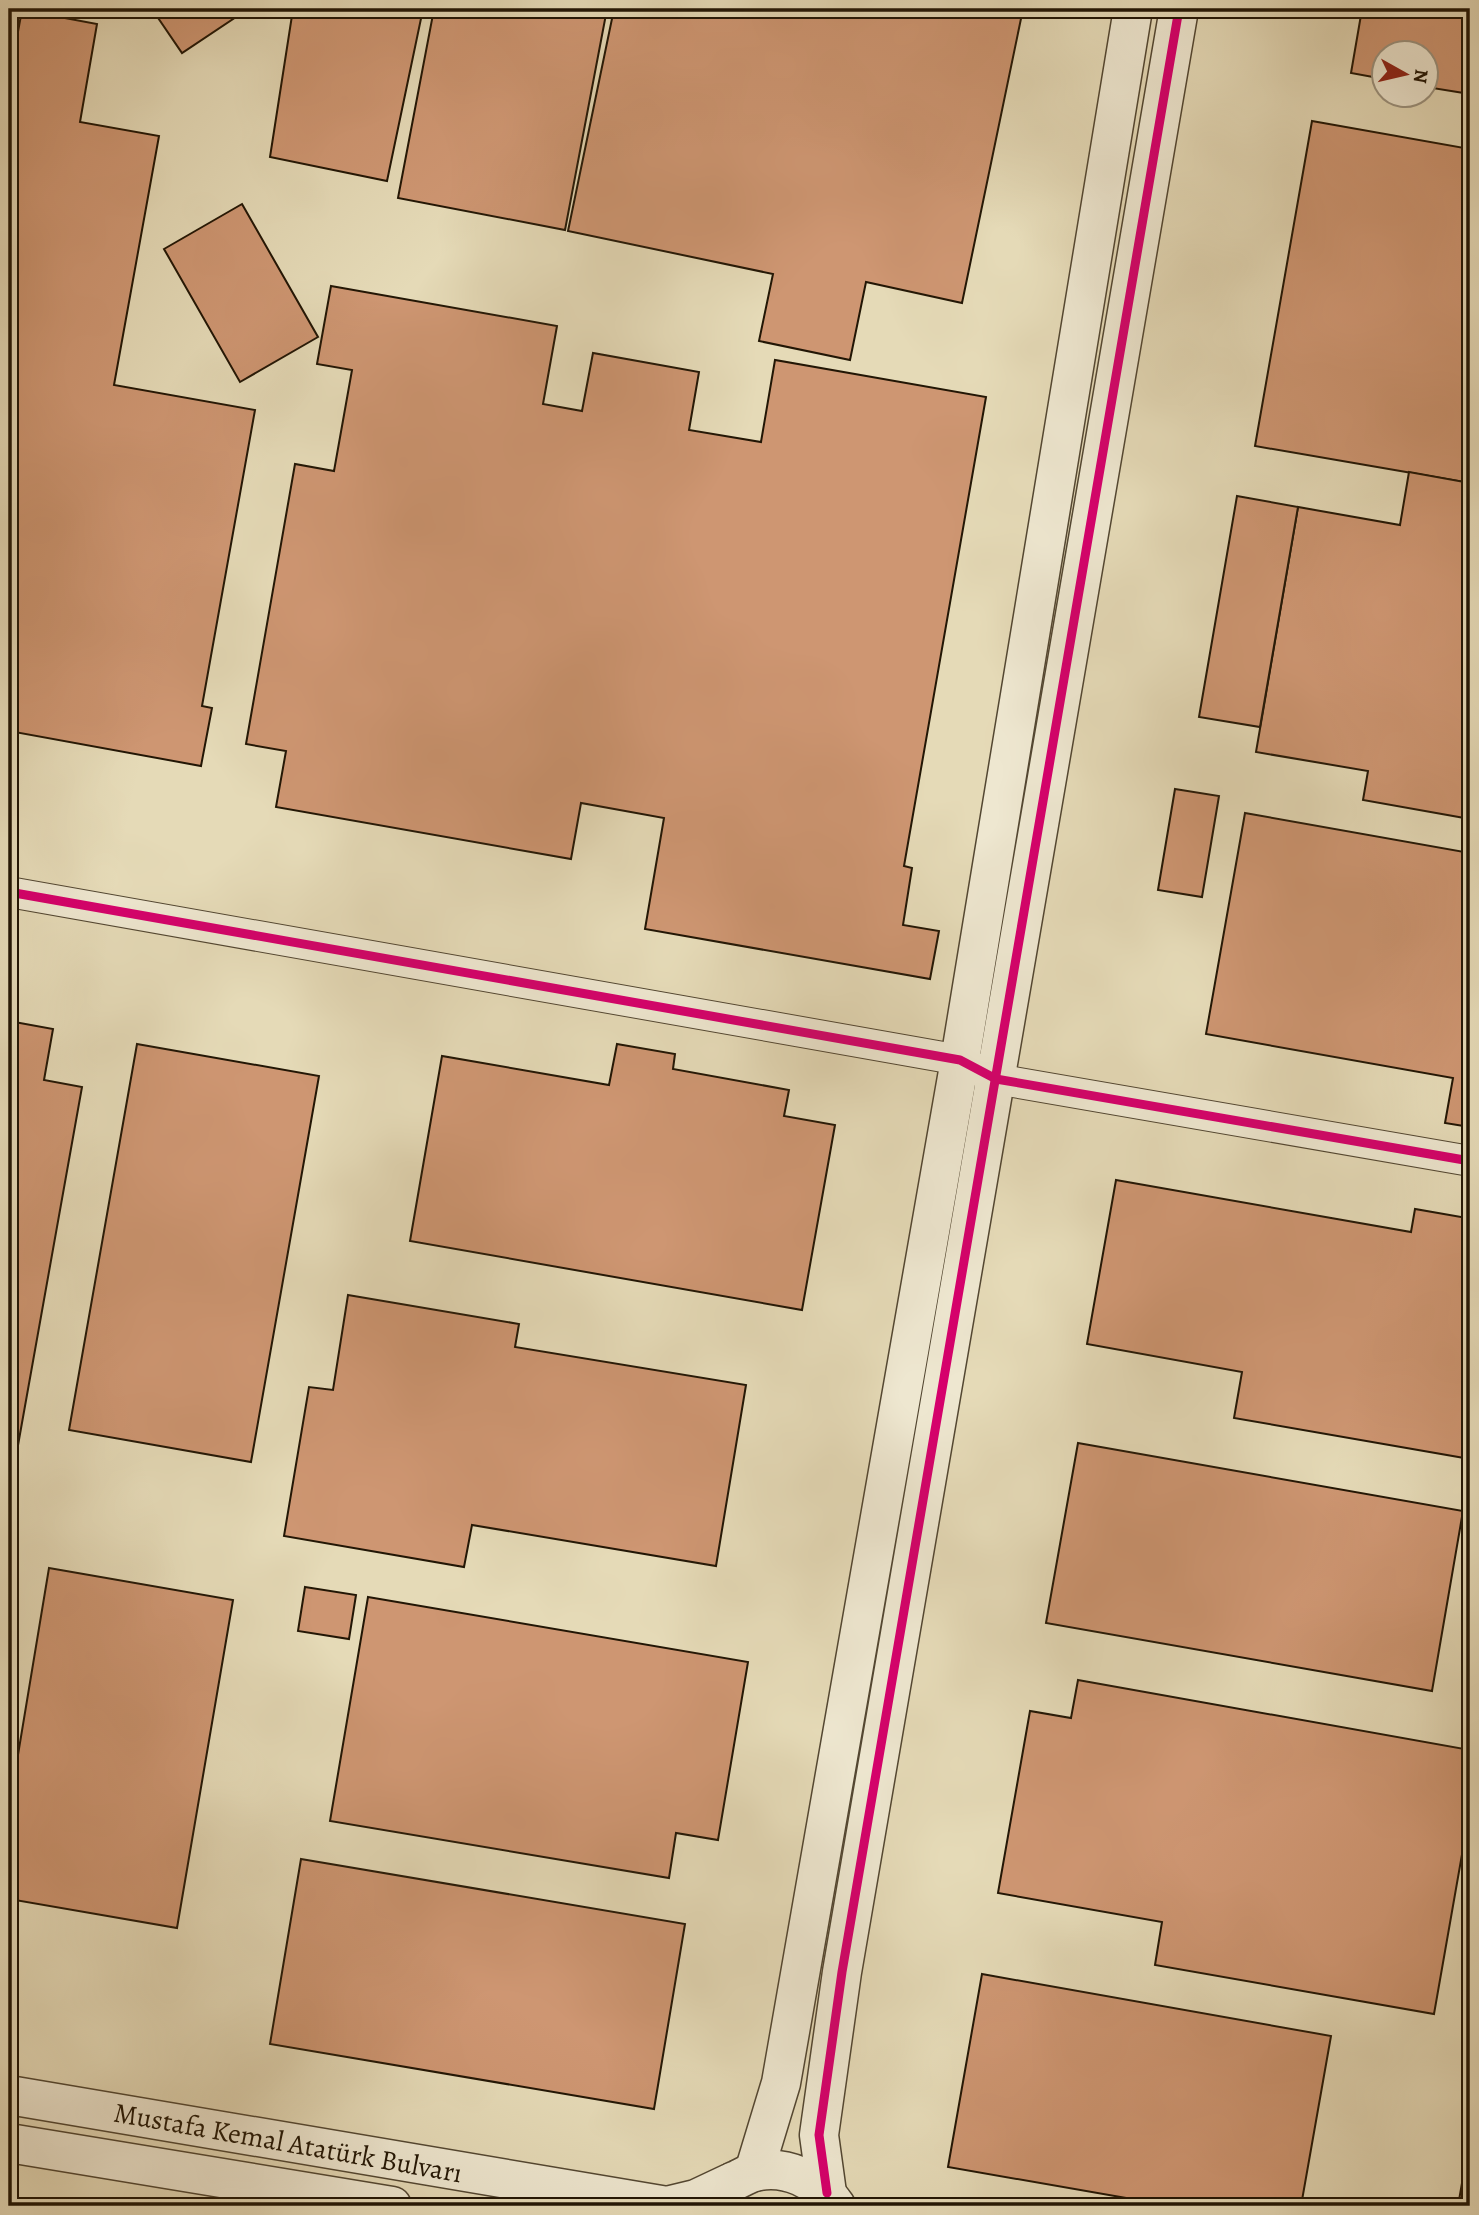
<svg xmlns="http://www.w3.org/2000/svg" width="1479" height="2215" viewBox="0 0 1479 2215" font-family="Alegreya,serif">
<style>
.building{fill:#ce9672;stroke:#221605;stroke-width:2}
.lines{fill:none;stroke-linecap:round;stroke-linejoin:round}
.minor-casing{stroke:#534732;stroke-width:32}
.tertiary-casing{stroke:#534732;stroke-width:41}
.minor{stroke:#eee7d0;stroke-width:30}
.tertiary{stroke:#eee7d0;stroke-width:38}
.cycleway-casing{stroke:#eee7d0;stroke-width:13}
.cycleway{stroke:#d6006c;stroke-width:9}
.labels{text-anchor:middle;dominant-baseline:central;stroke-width:6;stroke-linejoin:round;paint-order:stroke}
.street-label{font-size:28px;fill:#221605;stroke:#eee7d0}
</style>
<rect width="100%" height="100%" fill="#e5dab7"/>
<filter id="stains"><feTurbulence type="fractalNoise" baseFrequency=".00286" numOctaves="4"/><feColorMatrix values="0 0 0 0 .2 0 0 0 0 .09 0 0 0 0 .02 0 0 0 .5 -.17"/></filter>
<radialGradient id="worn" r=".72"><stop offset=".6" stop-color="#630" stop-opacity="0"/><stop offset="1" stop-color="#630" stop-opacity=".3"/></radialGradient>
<g class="building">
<path d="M152 9H248L182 53Z"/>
<path d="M293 9H423L387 181 270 157Z"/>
<path d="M434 9H607L565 230 398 198Z"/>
<path d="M614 9H1023L962 303 866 282 850 360 759 341 773 274 568 231Z"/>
<path d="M1323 9H1470V94L1426 87V52H1384V79L1351 73 1361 15Z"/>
<path d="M22 10 97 24 80 122 159 136 114 385 255 410 202 706 212 708 201 766 9 731V80Z"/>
<path d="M1312 121 1470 149V483L1255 446Z"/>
<path d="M242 204 318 337 240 382 164 249Z"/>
<path d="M331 286 557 326 543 404 582 411 593 353 699 372 689 430 761 442 775 360 986 397 904 866 912 868 903 925 939 931 930 979 645 929 664 818 581 803 571 859 276 807 286 751 246 744 295 464 334 471 352 370 317 364Z"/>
<path d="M1409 472 1470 483V819L1363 800 1368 771 1256 752 1298 507 1400 525Z"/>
<path d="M1237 496 1298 507 1260 727 1199 717Z"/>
<path d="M1175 789 1219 796 1202 897 1158 890Z"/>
<path d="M1245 813 1470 853V1127L1445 1123 1453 1078 1206 1034Z"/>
<path d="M9 1021 53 1029 44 1080 82 1087 15 1462 9 1461Z"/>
<path d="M137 1044 319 1076 251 1462 69 1430Z"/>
<path d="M617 1044 675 1054 673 1069 789 1090 784 1116 835 1125 802 1310 410 1241 442 1056 609 1085Z"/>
<path d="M1116 1180 1411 1232 1415 1209 1467 1218 1463 1241 1470 1243V1459L1234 1418 1242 1372 1087 1344Z"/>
<path d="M348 1295 519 1324 515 1347 746 1385 716 1566 472 1525 464 1567 284 1536 309 1387 333 1390Z"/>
<path d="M1078 1443 1463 1511 1432 1691 1046 1623Z"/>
<path d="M49 1568 233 1600 177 1928 9 1899V1809Z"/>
<path d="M305 1587 356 1595 349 1639 298 1631Z"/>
<path d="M368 1597 748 1662 718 1840 676 1833 669 1878 330 1821Z"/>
<path d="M1078 1680 1470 1750V1809L1434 2014 1155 1965 1162 1922 998 1893 1030 1711 1071 1718Z"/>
<path d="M301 1859 685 1924 654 2109 270 2044Z"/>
<path d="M982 1974 1331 2036 1301 2206H1172L948 2167Z"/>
<path d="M1469 2143 1470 2206H1458Z"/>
</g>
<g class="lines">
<defs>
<path id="minor" d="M9 892 960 1060 996 1079 1470 1161"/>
<g id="tertiary">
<path d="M9 2095 667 2206 696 2199 730 2183"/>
<path d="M9 2143 392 2206"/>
<path d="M754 2172 781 2083 960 1060 1133 9"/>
<path d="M734 2181C740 2179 747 2174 754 2172 786 2164 818 2180 836 2206"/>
<path d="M827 2193 819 2135 842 1972 1179 9"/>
</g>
</defs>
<use href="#minor" class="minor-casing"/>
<use href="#tertiary" class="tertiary-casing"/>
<use href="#minor" class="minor"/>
<use href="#tertiary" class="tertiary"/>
<defs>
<g id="cycleway">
<path d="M9 892 960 1060 996 1079 1470 1161"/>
<path d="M827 2193 819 2135 842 1972 1179 9"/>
</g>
</defs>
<use href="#cycleway" class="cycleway-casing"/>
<use href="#cycleway" class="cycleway"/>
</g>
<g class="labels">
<g class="street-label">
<text transform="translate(288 2143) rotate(10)">Mustafa Kemal Atatürk Bulvarı</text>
</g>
</g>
<rect width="1479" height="2215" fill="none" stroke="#e5dab7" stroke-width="35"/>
<rect x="10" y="10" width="1458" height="2194" fill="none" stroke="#221605" stroke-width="3.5"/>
<rect x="18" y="18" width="1444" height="2180" fill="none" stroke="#221605" stroke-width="2"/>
<g transform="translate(1405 74) rotate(98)"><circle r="33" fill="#eee7d0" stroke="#9c937f" stroke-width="2"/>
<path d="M0-5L12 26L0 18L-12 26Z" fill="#8f2418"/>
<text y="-10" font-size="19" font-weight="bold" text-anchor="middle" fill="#221605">N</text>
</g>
<rect width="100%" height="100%" filter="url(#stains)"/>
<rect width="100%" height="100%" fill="url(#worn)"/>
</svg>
